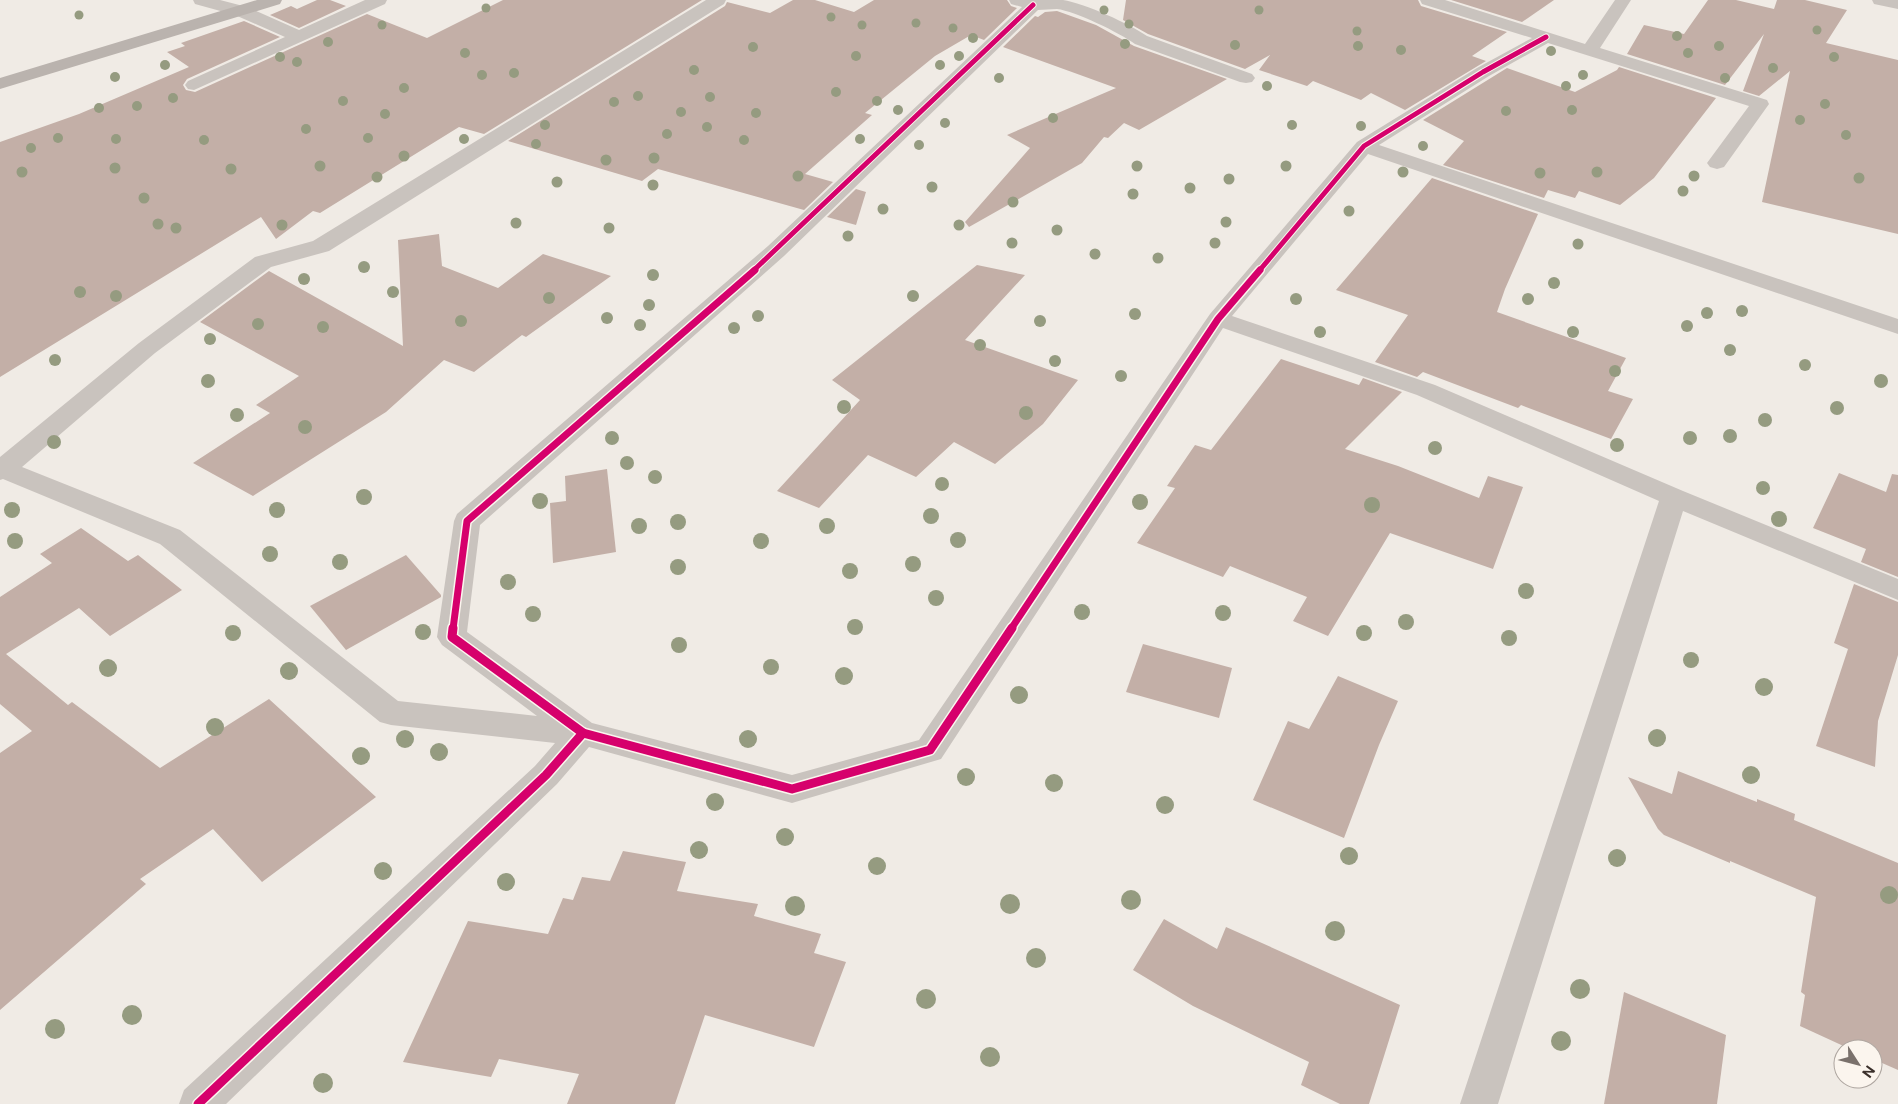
<svg xmlns="http://www.w3.org/2000/svg" width="1898" height="1104" viewBox="0 0 1898 1104" font-family="'Public Sans',sans-serif">
<style>
.building{fill:#c3afa7}
.lines{fill:none;stroke-linecap:round;stroke-linejoin:round}
.street{fill:#c9c3be;fill-rule:evenodd}
.secondary{fill:#bab3ae;fill-rule:evenodd}
.cycleway-far2-casing{stroke:#fbf5ee;stroke-width:7}
.cycleway-far1-casing{stroke:#fbf5ee;stroke-width:10}
.cycleway-casing{stroke:#fbf5ee;stroke-width:12}
.cycleway-far2{stroke:#d6006c;stroke-width:5}
.cycleway-far1{stroke:#d6006c;stroke-width:7}
.cycleway{stroke:#d6006c;stroke-width:9}
.tree{fill:#959b80}
</style>
<rect width="100%" height="100%" fill="#f0ebe5"/>
<g class="building">
<path d="M317 0H330L346 6 299 28 270 15 291 6 297 9Z"/>
<path d="M503 0H702L484 134 459 127 320 213 313 211 276 239 261 217 0 377V142L79 114 189 67 167 52 185 46 181 43 244 21 280 37 187 79 183 85 186 90 195 92 367 14 427 38Z"/>
<path d="M793 0H815L854 12 874 0H1007L1011 6 1017 8 984 40 971 35 935 56 865 113 872 115 805 174 833 182 804 210 658 169 642 181 508 141 725 6 727 2 770 13Z"/>
<path d="M1126 0H1418L1421 6 1507 32 1472 56 1486 61 1405 110 1371 93 1361 100 1313 81 1307 86 1259 70 1270 55 1245 69 1148 34 1123 20Z"/>
<path d="M1451 0H1554L1522 22Z"/>
<path d="M1708 0H1736L1774 9 1777 0H1805L1847 10 1826 43 1898 60V234L1762 202 1790 71 1759 96 1743 91 1764 34 1725 85 1627 54 1644 25 1684 34Z"/>
<path d="M1057 11 1096 25 1134 46 1227 79 1139 130 1124 123 1108 138 1104 137 1082 163 969 227 965 222 1030 148 1007 135 1116 88 1003 47 1035 16 1038 17 1045 12Z"/>
<path d="M1619 67 1716 98 1654 178 1620 205 1579 191 1575 198 1548 190 1544 198 1443 165 1464 141 1423 120 1507 68 1575 92 1617 70Z"/>
<path d="M1432 178 1538 214 1505 289 1497 312 1626 358 1608 391 1633 399 1611 439 1521 405 1518 408 1423 372 1417 377 1375 362 1408 315 1336 290Z"/>
<path d="M856 189 866 192 856 225 827 217Z"/>
<path d="M439 234 442 266 498 288 543 254 611 276 526 337 522 335 474 372 444 360 386 412 253 496 193 463 270 413 256 405 299 376 200 322 269 271 403 346 398 240Z"/>
<path d="M977 265 1025 275 965 340 1078 380 1043 424 995 464 954 442 916 477 868 455 819 508 777 491 860 400 832 380Z"/>
<path d="M1281 359 1359 385 1363 378 1402 392 1345 449 1398 466 1479 498 1488 476 1523 487 1493 569 1390 533 1328 636 1293 621 1307 597 1230 566 1223 577 1137 543 1175 488 1167 486 1195 445 1211 450Z"/>
<path d="M607 469 616 552 553 563 550 503 566 501 565 476Z"/>
<path d="M1839 473 1886 492 1892 474 1898 475V577L1861 562 1866 549 1813 528Z"/>
<path d="M81 528 128 561 138 555 182 590 110 636 79 608 6 654 68 705 72 702 160 768 269 699 376 797 262 882 213 829 140 879 146 884 0 1010V753L32 731 0 704V597L52 563 40 554Z"/>
<path d="M406 555 441 595V597L346 650 310 606Z"/>
<path d="M1854 584 1898 602V655L1878 721 1875 767 1816 746 1848 649 1834 643Z"/>
<path d="M1143 644 1232 668 1219 718 1126 692Z"/>
<path d="M1338 676 1398 701 1379 745 1344 838 1253 800 1288 721 1309 729Z"/>
<path d="M1678 771 1757 802V799L1795 814 1794 820 1898 863V1070L1873 1059V1049H1850L1800 1026 1805 995 1801 992 1816 897 1730 861V863L1664 835 1658 829 1628 777 1672 794Z"/>
<path d="M623 851 686 862 677 891 758 904 754 916 821 934 814 953 846 962 814 1047 705 1015 675 1104H567L579 1074 499 1059 491 1077 403 1062 468 921 548 934 563 898 573 900 582 877 610 881Z"/>
<path d="M1164 919 1217 949 1226 927 1400 1005 1369 1104H1340L1301 1085 1309 1062 1193 1006 1133 970Z"/>
<path d="M1624 992 1726 1035 1717 1104H1604Z"/>
</g>
<g class="lines">
<g class="street">
<path d="M193 0H220L247 7 299 30 365 0H387L385 4 194 90 188 89 185 85 188 81 285 37 235 15 195 4Z"/>
<path d="M706 0H726L724 4 329 251 271 267 155 353 22 467 180 530 398 701 537 716 442 645 437 637 454 521 457 514 768 246 1022 7 1011 4 1009 0C1026 0 1045 0 1063 0 1084 3 1130 24 1147 36L1252 74 1255 78 1252 82 1246 83 1240 82 1135 44C1120 33 1075 11 1057 9 1051 9 1044 10 1038 10L784 256 480 525 467 632 592 723 792 775 919 740 1210 314 1357 142 1477 68 1532 38 1422 4 1420 0H1445L1585 44 1615 0H1631L1600 48 1767 100 1769 104 1724 167 1717 169 1710 167 1707 163 1749 106 1548 43 1489 76 1379 145 1898 319V334L1368 154 1232 316 1435 385 1683 491 1898 579V600L1683 511 1498 1104H1460L1659 501 1417 395 1223 328 941 759 792 803 589 747 557 784 226 1104H179L184 1090 535 766 555 743 391 725 380 722 160 544 3 479 0 480V457L139 343 255 257 313 241Z"/>
<path d="M1872 0H1898V9L1874 4Z"/>
</g>
<path class="secondary" d="M257 0H282L280 4 0 89V78Z"/>
<defs>
<g id="cycleway-far2">
<path d="M753 271 1033 5"/>
<path d="M1259 271 1364 146 1483 72 1546 37"/>
</g>
<g id="cycleway-far1">
<path d="M453 629 467 521 755 270"/>
<path d="M1011 629 1218 319 1260 270"/>
</g>
<g id="cycleway">
<path d="M453 628 452 637 583 733"/>
<path d="M198 1104 546 775 583 733 792 789 930 750 1012 628"/>
</g>
</defs>
<use href="#cycleway-far2" class="cycleway-far2-casing"/>
<use href="#cycleway-far1" class="cycleway-far1-casing"/>
<use href="#cycleway" class="cycleway-casing"/>
<use href="#cycleway-far2" class="cycleway-far2"/>
<use href="#cycleway-far1" class="cycleway-far1"/>
<use href="#cycleway" class="cycleway"/>
</g>
<g class="tree">
<circle cx="486" cy="8" r="4.5"/>
<circle cx="1104" cy="10" r="4.5"/>
<circle cx="1259" cy="10" r="4.5"/>
<circle cx="79" cy="15" r="4.5"/>
<circle cx="831" cy="17" r="4.5"/>
<circle cx="916" cy="23" r="4.5"/>
<circle cx="1129" cy="24" r="4.5"/>
<circle cx="382" cy="25" r="4.5"/>
<circle cx="862" cy="25" r="4.5"/>
<circle cx="953" cy="28" r="4.5"/>
<circle cx="1817" cy="30" r="4.5"/>
<circle cx="1357" cy="31" r="4.5"/>
<circle cx="1677" cy="36" r="5"/>
<circle cx="973" cy="38" r="5"/>
<circle cx="328" cy="42" r="5"/>
<circle cx="1125" cy="44" r="5"/>
<circle cx="1235" cy="45" r="5"/>
<circle cx="1358" cy="46" r="5"/>
<circle cx="1719" cy="46" r="5"/>
<circle cx="753" cy="47" r="5"/>
<circle cx="1401" cy="50" r="5"/>
<circle cx="1551" cy="51" r="5"/>
<circle cx="465" cy="53" r="5"/>
<circle cx="1688" cy="53" r="5"/>
<circle cx="856" cy="56" r="5"/>
<circle cx="959" cy="56" r="5"/>
<circle cx="280" cy="57" r="5"/>
<circle cx="1834" cy="57" r="5"/>
<circle cx="297" cy="62" r="5"/>
<circle cx="165" cy="65" r="5"/>
<circle cx="940" cy="65" r="5"/>
<circle cx="1773" cy="68" r="5"/>
<circle cx="694" cy="70" r="5"/>
<circle cx="514" cy="73" r="5"/>
<circle cx="482" cy="75" r="5"/>
<circle cx="1583" cy="75" r="5"/>
<circle cx="115" cy="77" r="5"/>
<circle cx="999" cy="78" r="5"/>
<circle cx="1725" cy="78" r="5"/>
<circle cx="1267" cy="86" r="5"/>
<circle cx="1566" cy="86" r="5"/>
<circle cx="404" cy="88" r="5"/>
<circle cx="836" cy="92" r="5"/>
<circle cx="638" cy="96" r="5"/>
<circle cx="710" cy="97" r="5"/>
<circle cx="173" cy="98" r="5"/>
<circle cx="343" cy="101" r="5"/>
<circle cx="877" cy="101" r="5"/>
<circle cx="614" cy="102" r="5"/>
<circle cx="1825" cy="104" r="5"/>
<circle cx="137" cy="106" r="5"/>
<circle cx="99" cy="108" r="5"/>
<circle cx="898" cy="110" r="5"/>
<circle cx="1572" cy="110" r="5"/>
<circle cx="1506" cy="111" r="5"/>
<circle cx="681" cy="112" r="5"/>
<circle cx="756" cy="113" r="5"/>
<circle cx="385" cy="114" r="5"/>
<circle cx="1053" cy="118" r="5"/>
<circle cx="1800" cy="120" r="5"/>
<circle cx="945" cy="123" r="5"/>
<circle cx="545" cy="125" r="5"/>
<circle cx="1292" cy="125" r="5"/>
<circle cx="1361" cy="126" r="5"/>
<circle cx="707" cy="127" r="5"/>
<circle cx="306" cy="129" r="5"/>
<circle cx="667" cy="134" r="5"/>
<circle cx="1846" cy="135" r="5"/>
<circle cx="58" cy="138" r="5"/>
<circle cx="368" cy="138" r="5"/>
<circle cx="116" cy="139" r="5"/>
<circle cx="464" cy="139" r="5"/>
<circle cx="860" cy="139" r="5"/>
<circle cx="204" cy="140" r="5"/>
<circle cx="744" cy="140" r="5"/>
<circle cx="536" cy="144" r="5"/>
<circle cx="919" cy="145" r="5"/>
<circle cx="1423" cy="146" r="5"/>
<circle cx="31" cy="148" r="5"/>
<circle cx="404" cy="156" r="5.5"/>
<circle cx="654" cy="158" r="5.5"/>
<circle cx="606" cy="160" r="5.5"/>
<circle cx="320" cy="166" r="5.5"/>
<circle cx="1137" cy="166" r="5.5"/>
<circle cx="1286" cy="166" r="5.5"/>
<circle cx="115" cy="168" r="5.5"/>
<circle cx="231" cy="169" r="5.5"/>
<circle cx="22" cy="172" r="5.5"/>
<circle cx="1403" cy="172" r="5.5"/>
<circle cx="1597" cy="172" r="5.5"/>
<circle cx="1540" cy="173" r="5.5"/>
<circle cx="798" cy="176" r="5.5"/>
<circle cx="1694" cy="176" r="5.5"/>
<circle cx="377" cy="177" r="5.5"/>
<circle cx="1859" cy="178" r="5.5"/>
<circle cx="1229" cy="179" r="5.5"/>
<circle cx="557" cy="182" r="5.5"/>
<circle cx="653" cy="185" r="5.5"/>
<circle cx="932" cy="187" r="5.5"/>
<circle cx="1190" cy="188" r="5.5"/>
<circle cx="1683" cy="191" r="5.5"/>
<circle cx="1133" cy="194" r="5.5"/>
<circle cx="144" cy="198" r="5.5"/>
<circle cx="1013" cy="202" r="5.5"/>
<circle cx="883" cy="209" r="5.5"/>
<circle cx="1349" cy="211" r="5.5"/>
<circle cx="1226" cy="222" r="5.5"/>
<circle cx="516" cy="223" r="5.5"/>
<circle cx="158" cy="224" r="5.5"/>
<circle cx="282" cy="225" r="5.5"/>
<circle cx="959" cy="225" r="5.5"/>
<circle cx="176" cy="228" r="5.5"/>
<circle cx="609" cy="228" r="5.5"/>
<circle cx="1057" cy="230" r="5.5"/>
<circle cx="848" cy="236" r="5.5"/>
<circle cx="1012" cy="243" r="5.5"/>
<circle cx="1215" cy="243" r="5.5"/>
<circle cx="1578" cy="244" r="5.5"/>
<circle cx="1095" cy="254" r="5.5"/>
<circle cx="1158" cy="258" r="5.5"/>
<circle cx="364" cy="267" r="6"/>
<circle cx="653" cy="275" r="6"/>
<circle cx="304" cy="279" r="6"/>
<circle cx="1554" cy="283" r="6"/>
<circle cx="80" cy="292" r="6"/>
<circle cx="393" cy="292" r="6"/>
<circle cx="116" cy="296" r="6"/>
<circle cx="913" cy="296" r="6"/>
<circle cx="549" cy="298" r="6"/>
<circle cx="1296" cy="299" r="6"/>
<circle cx="1528" cy="299" r="6"/>
<circle cx="649" cy="305" r="6"/>
<circle cx="1742" cy="311" r="6"/>
<circle cx="1707" cy="313" r="6"/>
<circle cx="1135" cy="314" r="6"/>
<circle cx="758" cy="316" r="6"/>
<circle cx="607" cy="318" r="6"/>
<circle cx="461" cy="321" r="6"/>
<circle cx="1040" cy="321" r="6"/>
<circle cx="258" cy="324" r="6"/>
<circle cx="640" cy="325" r="6"/>
<circle cx="1687" cy="326" r="6"/>
<circle cx="323" cy="327" r="6"/>
<circle cx="734" cy="328" r="6"/>
<circle cx="1320" cy="332" r="6"/>
<circle cx="1573" cy="332" r="6"/>
<circle cx="210" cy="339" r="6"/>
<circle cx="980" cy="345" r="6"/>
<circle cx="1730" cy="350" r="6"/>
<circle cx="55" cy="360" r="6"/>
<circle cx="1055" cy="361" r="6"/>
<circle cx="1805" cy="365" r="6"/>
<circle cx="1615" cy="371" r="6"/>
<circle cx="1121" cy="376" r="6"/>
<circle cx="208" cy="381" r="7"/>
<circle cx="1881" cy="381" r="7"/>
<circle cx="844" cy="407" r="7"/>
<circle cx="1837" cy="408" r="7"/>
<circle cx="1026" cy="413" r="7"/>
<circle cx="237" cy="415" r="7"/>
<circle cx="1765" cy="420" r="7"/>
<circle cx="305" cy="427" r="7"/>
<circle cx="1730" cy="436" r="7"/>
<circle cx="612" cy="438" r="7"/>
<circle cx="1690" cy="438" r="7"/>
<circle cx="54" cy="442" r="7"/>
<circle cx="1617" cy="445" r="7"/>
<circle cx="1435" cy="448" r="7"/>
<circle cx="627" cy="463" r="7"/>
<circle cx="655" cy="477" r="7"/>
<circle cx="942" cy="484" r="7"/>
<circle cx="1763" cy="488" r="7"/>
<circle cx="364" cy="497" r="8"/>
<circle cx="540" cy="501" r="8"/>
<circle cx="1140" cy="502" r="8"/>
<circle cx="1372" cy="505" r="8"/>
<circle cx="12" cy="510" r="8"/>
<circle cx="277" cy="510" r="8"/>
<circle cx="931" cy="516" r="8"/>
<circle cx="1779" cy="519" r="8"/>
<circle cx="678" cy="522" r="8"/>
<circle cx="639" cy="526" r="8"/>
<circle cx="827" cy="526" r="8"/>
<circle cx="958" cy="540" r="8"/>
<circle cx="15" cy="541" r="8"/>
<circle cx="761" cy="541" r="8"/>
<circle cx="270" cy="554" r="8"/>
<circle cx="340" cy="562" r="8"/>
<circle cx="913" cy="564" r="8"/>
<circle cx="678" cy="567" r="8"/>
<circle cx="850" cy="571" r="8"/>
<circle cx="508" cy="582" r="8"/>
<circle cx="1526" cy="591" r="8"/>
<circle cx="936" cy="598" r="8"/>
<circle cx="1082" cy="612" r="8"/>
<circle cx="1223" cy="613" r="8"/>
<circle cx="533" cy="614" r="8"/>
<circle cx="1406" cy="622" r="8"/>
<circle cx="855" cy="627" r="8"/>
<circle cx="423" cy="632" r="8"/>
<circle cx="233" cy="633" r="8"/>
<circle cx="1364" cy="633" r="8"/>
<circle cx="1509" cy="638" r="8"/>
<circle cx="679" cy="645" r="8"/>
<circle cx="1691" cy="660" r="8"/>
<circle cx="108" cy="668" r="9"/>
<circle cx="771" cy="667" r="8"/>
<circle cx="289" cy="671" r="9"/>
<circle cx="844" cy="676" r="9"/>
<circle cx="1764" cy="687" r="9"/>
<circle cx="1019" cy="695" r="9"/>
<circle cx="215" cy="727" r="9"/>
<circle cx="1657" cy="738" r="9"/>
<circle cx="405" cy="739" r="9"/>
<circle cx="748" cy="739" r="9"/>
<circle cx="439" cy="752" r="9"/>
<circle cx="361" cy="756" r="9"/>
<circle cx="1751" cy="775" r="9"/>
<circle cx="966" cy="777" r="9"/>
<circle cx="1054" cy="783" r="9"/>
<circle cx="715" cy="802" r="9"/>
<circle cx="1165" cy="805" r="9"/>
<circle cx="785" cy="837" r="9"/>
<circle cx="699" cy="850" r="9"/>
<circle cx="1349" cy="856" r="9"/>
<circle cx="1617" cy="858" r="9"/>
<circle cx="877" cy="866" r="9"/>
<circle cx="383" cy="871" r="9"/>
<circle cx="506" cy="882" r="9"/>
<circle cx="1889" cy="895" r="9"/>
<circle cx="1131" cy="900" r="10"/>
<circle cx="1010" cy="904" r="10"/>
<circle cx="795" cy="906" r="10"/>
<circle cx="1335" cy="931" r="10"/>
<circle cx="1036" cy="958" r="10"/>
<circle cx="1580" cy="989" r="10"/>
<circle cx="926" cy="999" r="10"/>
<circle cx="132" cy="1015" r="10"/>
<circle cx="55" cy="1029" r="10"/>
<circle cx="1561" cy="1041" r="10"/>
<circle cx="990" cy="1057" r="10"/>
<circle cx="323" cy="1083" r="10"/>
</g>
<g transform="translate(1858 1064) rotate(126)"><circle r="24" fill="#fbf5ee" stroke="#aea6a0"/>
<path d="M0-4L9 19L0 12L-9 19Z" fill="#7a716c"/>
<text y="-8" font-size="14" font-weight="bold" text-anchor="middle" fill="#3b302b">N</text>
</g>
</svg>
